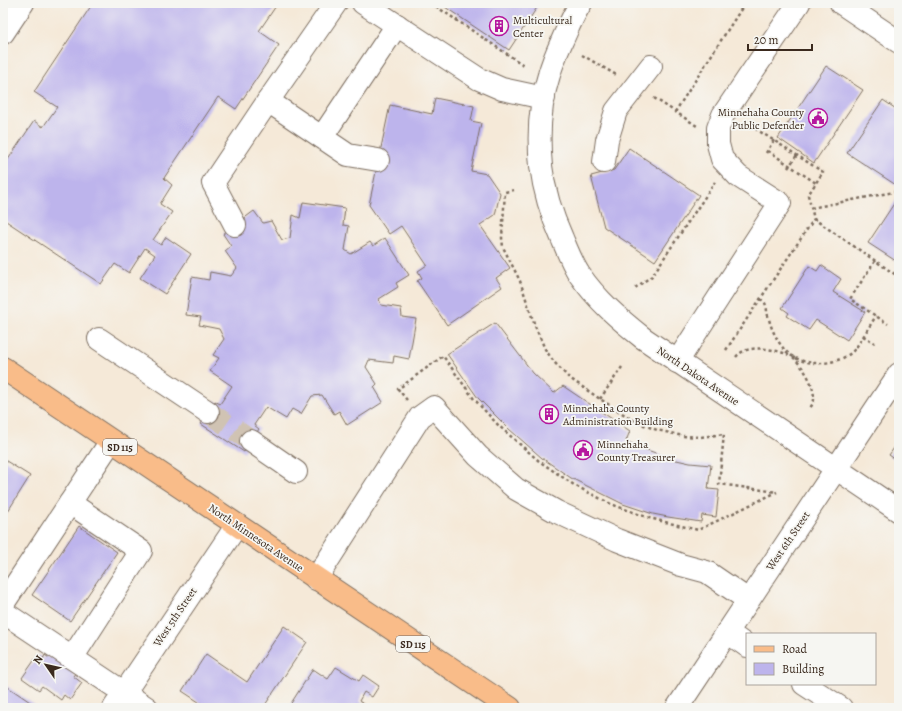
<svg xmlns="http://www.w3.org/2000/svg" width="902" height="711" viewBox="0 0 902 711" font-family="Alegreya,serif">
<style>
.building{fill:#bdb4ec}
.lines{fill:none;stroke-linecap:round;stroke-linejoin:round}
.minor-tunnel{stroke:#d0c3b3;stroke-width:22;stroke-dasharray:22 11;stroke-linecap:butt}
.minor-casing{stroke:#7c6d5f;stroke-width:24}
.major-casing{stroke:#7c6d5f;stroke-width:24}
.path{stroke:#7c6d5f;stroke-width:2.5;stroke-dasharray:3 3;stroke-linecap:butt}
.minor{stroke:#fff;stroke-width:22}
.major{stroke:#f9bc89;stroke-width:22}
.labels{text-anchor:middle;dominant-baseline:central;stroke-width:3.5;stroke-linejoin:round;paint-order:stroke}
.shield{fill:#f6f6f2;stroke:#73675e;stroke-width:1}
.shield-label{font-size:10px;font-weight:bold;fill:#3b2a1e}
.poi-label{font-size:11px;fill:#3b2a1e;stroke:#f6f6f2;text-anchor:start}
.street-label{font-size:11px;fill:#3b2a1e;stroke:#f6f6f2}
</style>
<rect width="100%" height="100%" fill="#f6f6f2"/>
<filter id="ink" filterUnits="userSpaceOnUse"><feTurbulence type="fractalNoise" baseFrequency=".025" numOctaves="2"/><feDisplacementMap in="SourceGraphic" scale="8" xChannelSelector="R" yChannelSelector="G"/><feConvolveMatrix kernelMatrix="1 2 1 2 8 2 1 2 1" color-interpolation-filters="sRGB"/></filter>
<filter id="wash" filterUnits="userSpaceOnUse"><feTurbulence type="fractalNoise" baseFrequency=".012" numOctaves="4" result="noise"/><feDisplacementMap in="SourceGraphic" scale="16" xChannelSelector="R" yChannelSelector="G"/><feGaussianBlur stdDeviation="0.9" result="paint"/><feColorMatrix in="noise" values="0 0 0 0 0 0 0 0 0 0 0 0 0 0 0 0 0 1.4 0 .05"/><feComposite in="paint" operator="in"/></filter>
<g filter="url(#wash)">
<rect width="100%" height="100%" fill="#f5e9d8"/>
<g id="blocks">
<g class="building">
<path d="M93 3H278L259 31 279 45 236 109 218 97 164 178 172 185 160 204 172 212 153 240 161 245 166 237 191 254 165 294 140 278 155 255 145 248 129 273 115 264 101 284 3 219V194L5 192 3 191V167L34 121 43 127 57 107 34 92Z"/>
<path d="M439 3H540L509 50Z"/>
<path d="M826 66 863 90 814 163 778 138Z"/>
<path d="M435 98 474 106 471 121 481 123 471 171 487 174 500 193 495 215 480 225 510 268 496 278 502 287 447 325 417 281 422 278 418 271 427 265 401 226 389 234 369 205 390 105 432 114Z"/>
<path d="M883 100 899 111V187L847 153Z"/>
<path d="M629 148 699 195 655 261 604 227 591 176 614 170Z"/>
<path d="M899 196V263L868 243Z"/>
<path d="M303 202 345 208 343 225 349 226 345 250 351 254 370 242 373 246 385 238 409 275 396 283 398 287 379 299 381 305 401 308 402 317 416 319 409 359 394 356 393 363 369 360 366 367 377 384 374 387 383 402 347 425 339 411 334 414 322 395 312 396 301 414 292 409 286 419 266 407 254 425 259 429 244 452 201 424 215 401 220 404 232 386 210 371 219 358 213 355 224 339 219 329 199 325 201 317 186 315 192 277 209 280 210 272 231 276 237 268 225 251 231 246 223 234 254 211 263 223 271 221 282 240 290 238 293 215 300 218Z"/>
<path d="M821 265 841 279 833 292 865 312 847 340 816 320 809 330 787 316 789 313 782 308 809 266 817 271Z"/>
<path d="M495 323 533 373 554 393 563 386 630 431 626 441 639 447 672 459 690 463 711 465 708 489 719 490 716 517 702 515 701 522 668 517 653 514 623 504 571 478 542 458 509 429 478 398 447 354Z"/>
<path d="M899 441V462L889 455Z"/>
<path d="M3 459 30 476 3 519Z"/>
<path d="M79 526 117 552 70 621 32 595Z"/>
<path d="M284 626 307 642 263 708H208L182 691 206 654 247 682Z"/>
<path d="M52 654 77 671 73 676 82 683 70 700 64 695 61 700 42 686 39 690 22 678 38 655 43 659 45 655 49 658Z"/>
<path d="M336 667 359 681 363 675 379 686 372 697 364 692 359 701 369 708H288L313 669 328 679Z"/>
<path d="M5 685 39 708H3V688Z"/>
</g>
</g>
</g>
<g filter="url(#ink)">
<use href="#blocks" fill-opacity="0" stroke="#7c6d5f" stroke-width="1"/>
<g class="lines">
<path class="minor-tunnel" d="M208 412 251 441"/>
<defs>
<g id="minor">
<path d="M363 3 479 79 502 89 544 98"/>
<path d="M581 3C573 15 568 28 562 41 557 52 552 64 549 75 540 103 538 136 541 166 544 190 552 216 562 238 567 250 572 263 579 274 597 300 619 319 643 338L899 511"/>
<path d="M841 3 899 42"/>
<path d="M3 33 23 3"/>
<path d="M268 101 348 155 378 160"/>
<path d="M322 137 397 25"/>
<path d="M604 162 607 140 616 111 651 66"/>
<path d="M235 225 213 183 268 101 336 3"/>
<path d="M99 339 208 412"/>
<path d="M677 362 780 203 738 176 722 159 718 144V128L723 115 799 3"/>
<path d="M251 441 296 472"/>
<path d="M70 503 141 551 72 658"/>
<path d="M316 579 420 417 434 407 478 456 516 489 557 512 617 540 681 565 707 572 748 600"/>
<path d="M3 604 111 441"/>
<path d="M3 612 147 708"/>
<path d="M727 632 747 646"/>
<path d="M804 684 841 708"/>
<path d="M114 708 237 525"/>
<path d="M677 708 899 374"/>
</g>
<path id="major" d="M3 368 510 708"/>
</defs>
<use href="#minor" class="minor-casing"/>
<use href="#major" class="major-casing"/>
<g class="path">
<path d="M431 3 525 66"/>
<path d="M582 55 618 76"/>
<path d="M654 98 697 126"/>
<path d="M675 112 745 3"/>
<path d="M745 122 823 172 808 195 814 219 899 277"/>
<path d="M768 151 816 183"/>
<path d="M766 153 774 140"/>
<path d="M788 168 797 155"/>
<path d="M514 190 505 192 502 238 503 247 520 281 535 326 545 349 554 362 568 377 600 399 636 422 657 430 683 436 701 437 724 434 719 484 777 492"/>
<path d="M811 208 899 191"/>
<path d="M875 261 850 299 888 324"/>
<path d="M635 288 652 276 715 182"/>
<path d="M760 299C762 300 764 301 765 303 766 305 767 309 767 312 769 319 771 328 775 335 779 343 784 351 792 356 809 367 837 365 852 352 859 345 870 325 876 316"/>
<path d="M863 336 875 343"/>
<path d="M726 350 814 219"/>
<path d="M736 357C747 343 775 349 789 355"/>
<path d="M793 357C804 368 814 383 814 399 814 402 812 405 810 408"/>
<path d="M600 399 622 367"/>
<path d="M407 400 398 389 443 356 474 399 499 426 539 461 574 485 611 504 649 518 698 530 777 492"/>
</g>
<use href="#minor" class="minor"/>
<use href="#major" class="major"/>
</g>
</g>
<defs>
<symbol id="building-ring" viewBox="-11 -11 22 22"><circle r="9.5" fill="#f6f6f2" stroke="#b5179e" stroke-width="1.5"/><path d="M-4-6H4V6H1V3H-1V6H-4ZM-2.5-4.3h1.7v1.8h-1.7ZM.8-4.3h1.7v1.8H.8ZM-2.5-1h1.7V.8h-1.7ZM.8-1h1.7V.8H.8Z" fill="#b5179e"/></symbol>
<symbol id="civic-ring" viewBox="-11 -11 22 22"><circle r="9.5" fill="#f6f6f2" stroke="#b5179e" stroke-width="1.5"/><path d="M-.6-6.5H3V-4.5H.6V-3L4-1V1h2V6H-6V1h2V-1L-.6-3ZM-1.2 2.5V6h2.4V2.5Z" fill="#b5179e"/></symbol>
</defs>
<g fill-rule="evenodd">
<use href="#building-ring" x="488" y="15" width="22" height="22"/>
<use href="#civic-ring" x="807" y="107" width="22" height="22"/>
<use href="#building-ring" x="538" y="403" width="22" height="22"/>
<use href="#civic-ring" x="572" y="439" width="22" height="22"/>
</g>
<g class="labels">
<g class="shield">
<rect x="103" y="439" width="34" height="16" rx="3"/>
<rect x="396" y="636" width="34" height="16" rx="3"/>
</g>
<g class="shield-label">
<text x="120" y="447">SD 115</text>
<text x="413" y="644">SD 115</text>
</g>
<g class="poi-label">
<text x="513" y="20">Multicultural<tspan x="513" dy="13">Center</tspan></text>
<text x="804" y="112" text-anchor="end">Minnehaha County<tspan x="804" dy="13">Public Defender</tspan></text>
<text x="563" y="408">Minnehaha County<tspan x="563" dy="13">Administration Building</tspan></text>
<text x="597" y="444">Minnehaha<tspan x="597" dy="13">County Treasurer</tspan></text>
</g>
<g class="street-label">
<text transform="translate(698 376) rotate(34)">North Dakota Avenue</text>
<text transform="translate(256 538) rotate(34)">North Minnesota Avenue</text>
<text transform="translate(788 541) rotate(-56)">West 6th Street</text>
<text transform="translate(175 617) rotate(-56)">West 5th Street</text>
</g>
</g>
<rect width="902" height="711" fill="none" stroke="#f6f6f2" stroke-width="16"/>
<rect x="746" y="633" width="130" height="52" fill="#f6f6f2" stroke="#aba49d"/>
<rect x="754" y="646" width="20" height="6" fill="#f9bc89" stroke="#aba49d"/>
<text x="782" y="653" font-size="12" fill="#3b2a1e">Road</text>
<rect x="754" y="663" width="20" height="12" fill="#bdb4ec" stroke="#aba49d"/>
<text x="782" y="673" font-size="12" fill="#3b2a1e">Building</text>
<g transform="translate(46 665) rotate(304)" stroke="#f6f6f2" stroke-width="3" paint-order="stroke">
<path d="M0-3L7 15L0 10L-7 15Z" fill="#3b2a1e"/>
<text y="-6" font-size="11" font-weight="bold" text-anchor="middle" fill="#3b2a1e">N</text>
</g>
<path d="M748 44v6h64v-6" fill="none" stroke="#3b2a1e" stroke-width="2"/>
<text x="754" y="44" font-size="12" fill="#3b2a1e" stroke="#f6f6f2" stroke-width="3" paint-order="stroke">20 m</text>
</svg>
